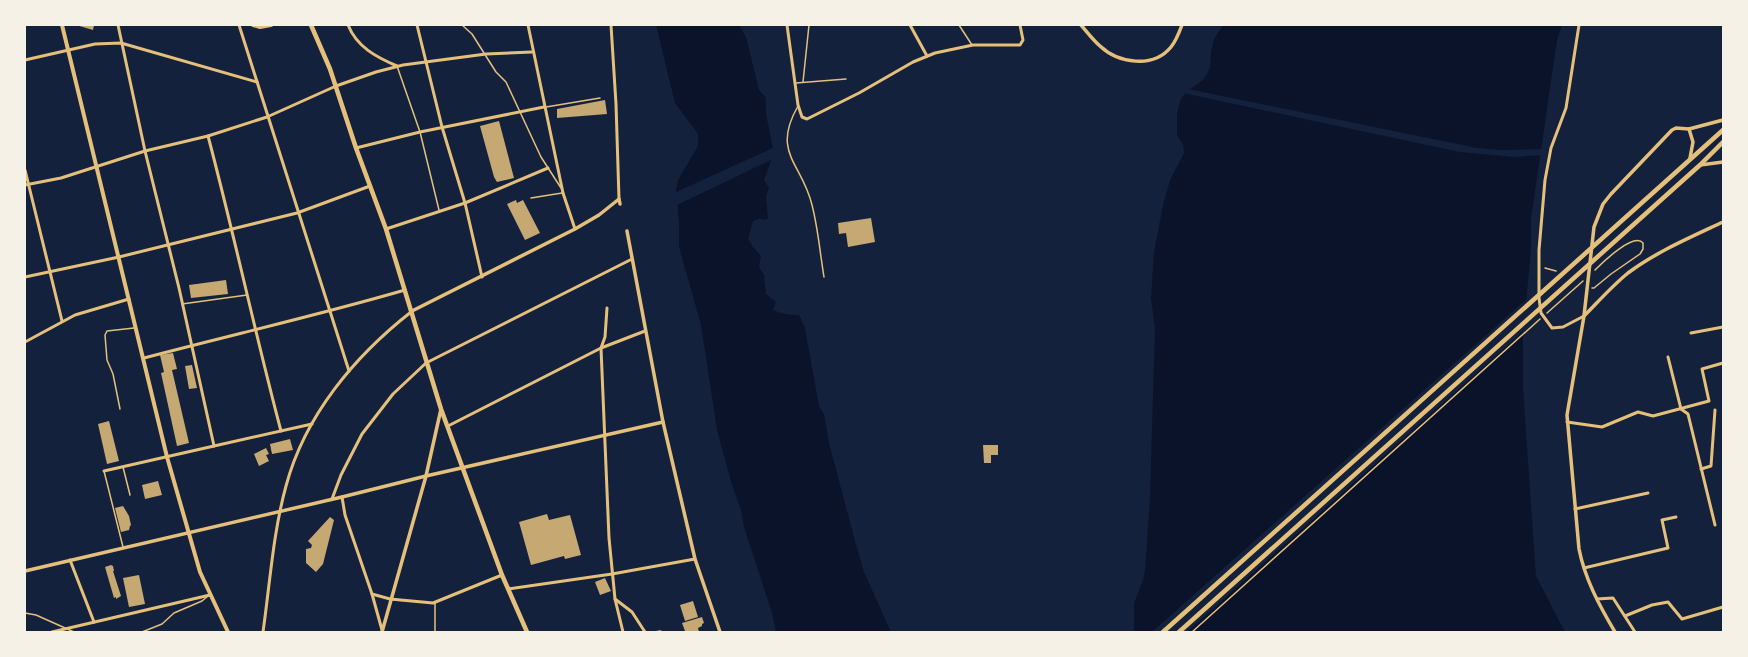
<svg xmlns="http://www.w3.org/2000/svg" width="1748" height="657" viewBox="0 0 1748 657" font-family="Lora,serif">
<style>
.water{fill:#0b132b}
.pier{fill:#14213d}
.building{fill:#c6a872}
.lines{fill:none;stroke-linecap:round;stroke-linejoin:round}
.path{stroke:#e5c07b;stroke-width:1.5}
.service{stroke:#e5c07b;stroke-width:1.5}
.minor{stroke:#e5c07b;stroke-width:3}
.tertiary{stroke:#e5c07b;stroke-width:3.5}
.secondary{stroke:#e5c07b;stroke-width:4}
.primary{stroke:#e5c07b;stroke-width:4.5}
</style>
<rect width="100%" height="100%" fill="#14213d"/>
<g class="water">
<path d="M656 25H739L746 37 759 90 766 98V114L774 153 764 180 769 188 766 197 768 218 765 220 759 219 753 221 748 239 753 247 761 256 759 267 764 275 766 294 776 302 773 310C782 314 790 315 799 315L805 328 819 406 824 414 829 443 855 541 864 572 891 632H776L772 613 744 527 741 510 732 485 717 430 701 325 679 247V223L676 190 678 180 698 146V134L675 103Z"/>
<path d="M1223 25H1562L1557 40 1531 219V249L1523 338V388L1536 576 1565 632H1134V603L1143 580 1145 570 1150 497 1153 393 1155 329 1151 298 1154 252 1163 205 1170 180 1184 153 1183 144 1177 135V113L1181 99 1186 92 1203 80 1207 74 1210 67 1211 52 1214 39Z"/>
</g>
<g class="pier">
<path d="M1188 89 1477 148 1501 150 1543 149 1542 155 1515 157 1460 152 1183 93Z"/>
<path d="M775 147V158L675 206 674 193Z"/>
<path d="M1529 297 1526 329 1187 632H1152Z"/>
</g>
<g class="building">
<path d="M76 25H94L93 30Z"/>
<path d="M605 100 607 114 557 118V109Z"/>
<path d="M499 121 514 178 497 182 494 177 480 126Z"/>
<path d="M516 200 517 203 523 200 540 233 525 240 507 204Z"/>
<path d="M871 218 875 242 848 247 846 233 839 234 838 223Z"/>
<path d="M226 280 228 294 191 298 189 285Z"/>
<path d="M173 353 177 369 172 370 189 443 177 446 161 373 164 372 160 355Z"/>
<path d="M192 365 197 388 189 389 185 366Z"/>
<path d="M109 421 119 461 107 464 98 424Z"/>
<path d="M290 439 293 450 272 454 270 444Z"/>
<path d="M983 445H998V455H991V463H984Z"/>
<path d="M266 448 269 454 266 455 269 461 259 466 254 454Z"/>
<path d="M158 481 162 495 145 499 142 485Z"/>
<path d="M123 506 129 516 131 525 130 526 129 530 121 532 115 508Z"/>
<path d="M547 514 549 520 570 515 581 555 565 559 564 556 531 565 519 522Z"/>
<path d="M330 517 334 520 323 564 316 572 306 563V549L311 548 312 545 308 541Z"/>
<path d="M111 565 113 566 114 571H113L121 596 116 599V597L114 598 105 567Z"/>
<path d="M139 575 145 604 129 607 123 578Z"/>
<path d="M605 578 611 591 600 595 595 582Z"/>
<path d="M693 601 698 617 685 621 680 605Z"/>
<path d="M702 617 704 623 702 624V626L698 628 699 632 685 631 682 623Z"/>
</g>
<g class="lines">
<g class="path">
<path d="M1545 268 1556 271"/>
<path d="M1592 288H1594L1611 274 1640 254 1643 249V243C1634 232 1603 262 1595 270"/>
<path d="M1547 313 1583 281"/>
<path d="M1192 632 1540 319"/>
</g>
<g class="service">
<path d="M462 25 472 34 496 72 506 82 541 157 561 188"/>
<path d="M959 25 972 45"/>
<path d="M397 66 420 132 439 210"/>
<path d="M803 82 809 25"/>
<path d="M796 83 846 79"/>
<path d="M798 106C771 153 802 163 812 205 818 228 820 253 824 277"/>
<path d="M546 107 600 98"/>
<path d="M531 198 562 193"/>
<path d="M182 304 247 295"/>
<path d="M120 409 113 374 107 360 105 335 107 331 134 328"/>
<path d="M123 467 130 495"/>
<path d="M104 471 123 547"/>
<path d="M435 602V632"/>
<path d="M25 613 36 615 74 632"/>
<path d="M142 632 162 624 174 613 202 601 208 596"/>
<path d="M655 632 660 631 662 632"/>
</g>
<g class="minor">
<path d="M239 25 349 371"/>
<path d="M348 25C357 47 376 57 397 66"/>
<path d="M417 25 442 127 465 203 482 277"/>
<path d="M528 25 563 193 575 229"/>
<path d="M611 25 616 104 619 199"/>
<path d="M787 25 798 105 802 117 807 119 859 93 913 62 935 53 973 45H1020L1023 40 1020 25"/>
<path d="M910 25 927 56"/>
<path d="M1579 25 1566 108 1551 148 1545 180 1539 250V298L1541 313 1552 328 1563 327 1584 316"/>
<path d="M25 60 95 44 121 43 257 82"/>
<path d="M208 136C234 234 255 333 281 431"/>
<path d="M356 148 420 132 544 107"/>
<path d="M25 170 62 321"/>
<path d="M25 185 61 178 145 151 208 136 267 117 336 86 376 72 403 65 486 54 532 52"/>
<path d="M386 229 465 203 548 168"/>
<path d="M25 277 119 257 297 213 370 186"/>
<path d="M607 308 605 337 601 348 609 538 615 599 623 632"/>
<path d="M1691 333 1723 327"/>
<path d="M25 342 75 315 129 299"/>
<path d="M1668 357 1681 409 1688 414 1715 525"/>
<path d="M144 358C231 335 319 315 405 290"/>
<path d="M1567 422 1602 427 1638 412 1653 416 1709 401 1702 369 1723 363"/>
<path d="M448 426 601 348 645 331"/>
<path d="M214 446 312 424"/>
<path d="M1701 469 1711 466 1715 410"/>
<path d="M104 471 214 446 179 288 145 151 118 25"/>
<path d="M342 497 345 515 372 594 390 599 433 603 502 575"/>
<path d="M332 499 341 475 362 434 393 394 426 363 632 259"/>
<path d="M1575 509 1648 493"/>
<path d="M70 560 94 622"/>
<path d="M1584 568 1668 548 1662 520 1676 517"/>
<path d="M508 589 612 574 695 559"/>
<path d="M372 594 382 630"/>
<path d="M615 599 632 612 645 632"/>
<path d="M1597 599 1613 598 1635 632"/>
<path d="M1625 616 1652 605 1668 602 1682 619 1723 607"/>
<path d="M52 632 210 595"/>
<path d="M263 632C270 583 273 533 286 486 305 415 355 356 411 312"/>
</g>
<g class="tertiary">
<path d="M1081 25C1087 32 1093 40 1100 46 1118 63 1153 69 1171 47 1176 41 1179 33 1182 25"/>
<path d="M1689 129 1693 142 1690 158"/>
<path d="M1700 165 1723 162"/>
<path d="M627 231 663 422 695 559 720 632"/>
<path d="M412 311 575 229 599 215 619 199 620 204"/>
<path d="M1584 316C1598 302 1612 286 1628 273 1656 252 1691 237 1723 222"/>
<path d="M25 571 342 497 426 476 663 422"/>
<path d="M382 632 426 476 441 409"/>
<path d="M1615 632C1599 605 1585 579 1579 549L1567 415 1584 316 1594 227 1603 204 1611 194 1672 130 1676 128 1689 129 1723 120"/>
</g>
<g class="secondary">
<path d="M62 25 167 457 200 572 228 632"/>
<path d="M253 25 260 27 271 25"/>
</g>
<g class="primary">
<path d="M311 25 330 69 356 148 386 229 441 409 502 575 527 632"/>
<path d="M1163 632 1723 130"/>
<path d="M1179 632 1700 165 1723 142"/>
</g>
</g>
<rect width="1748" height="657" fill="none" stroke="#f6f1e7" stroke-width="52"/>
</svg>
